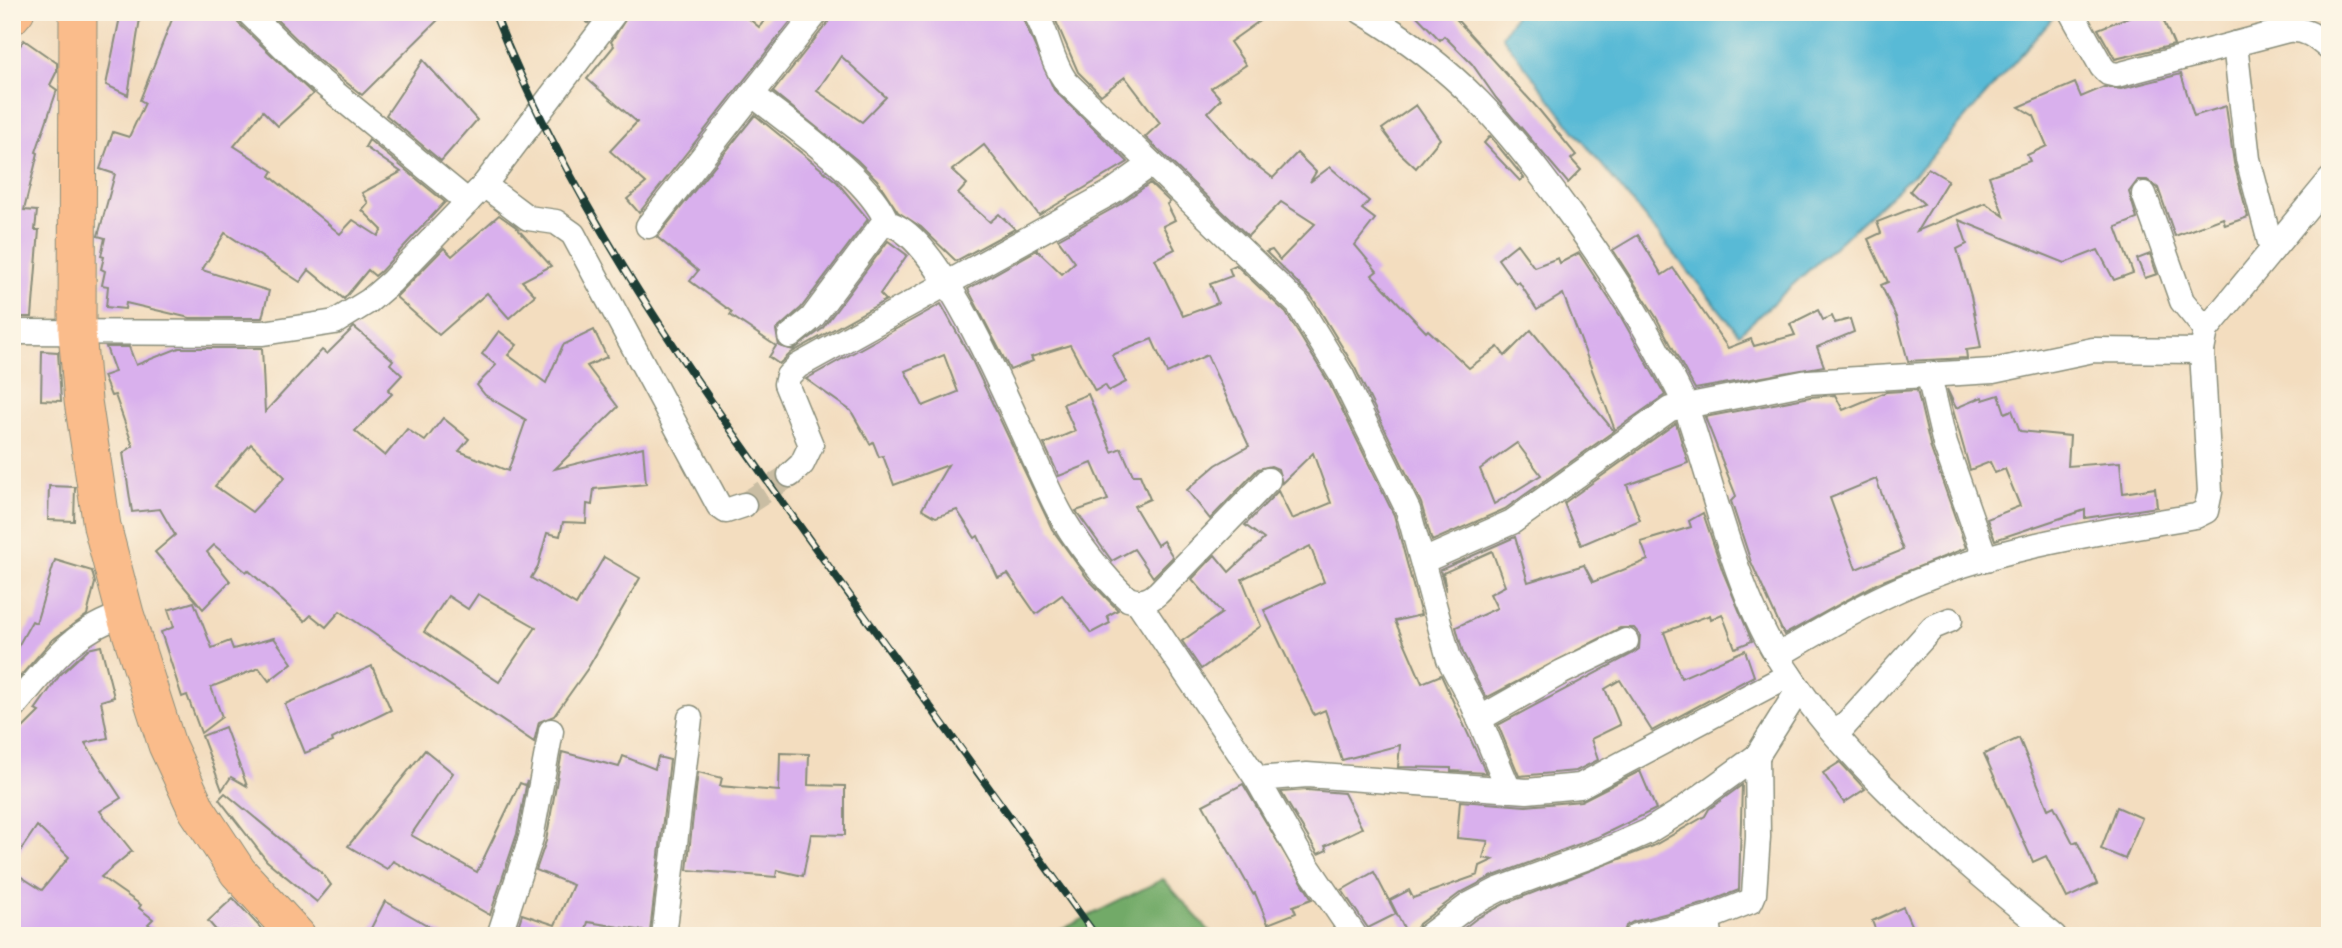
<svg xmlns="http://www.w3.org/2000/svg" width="2342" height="948" viewBox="0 0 2342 948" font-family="Mali,sans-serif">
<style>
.forest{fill:#72aa68;stroke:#48744e;stroke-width:2}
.water{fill:#58bad6;stroke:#3c7c85;stroke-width:2}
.building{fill:#d9b0ed;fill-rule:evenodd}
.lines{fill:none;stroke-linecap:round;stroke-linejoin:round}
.minor-tunnel{stroke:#c9bda3;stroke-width:24;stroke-dasharray:24 12;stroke-linecap:butt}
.minor-casing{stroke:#898d7a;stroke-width:27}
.major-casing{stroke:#898d7a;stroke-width:34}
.highway-casing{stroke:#898d7a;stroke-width:39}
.minor{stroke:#fff;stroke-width:24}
.major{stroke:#fabc8b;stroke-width:32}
.highway{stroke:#fabc8b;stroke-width:37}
.rail-casing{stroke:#1f3d34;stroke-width:8}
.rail{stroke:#fcf5e5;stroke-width:5;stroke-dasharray:16;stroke-linecap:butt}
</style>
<rect width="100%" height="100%" fill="#fcf5e5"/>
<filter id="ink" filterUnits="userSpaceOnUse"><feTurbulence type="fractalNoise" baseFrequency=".0143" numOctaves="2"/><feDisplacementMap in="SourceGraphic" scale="14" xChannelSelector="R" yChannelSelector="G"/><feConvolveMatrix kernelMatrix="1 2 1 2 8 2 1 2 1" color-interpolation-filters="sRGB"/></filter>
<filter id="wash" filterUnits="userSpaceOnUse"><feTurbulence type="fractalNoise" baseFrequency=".00686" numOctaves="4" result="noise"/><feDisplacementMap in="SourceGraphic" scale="28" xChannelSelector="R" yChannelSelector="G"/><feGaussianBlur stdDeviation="1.57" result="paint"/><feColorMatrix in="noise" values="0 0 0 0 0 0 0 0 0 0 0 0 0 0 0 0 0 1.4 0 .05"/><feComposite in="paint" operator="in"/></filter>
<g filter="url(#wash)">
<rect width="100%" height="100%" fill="#f3ddbf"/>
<path class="forest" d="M1163 879 1214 936H1049Z"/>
<path class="water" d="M1517 12H2058L1926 163 1739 334 1575 132 1502 36Z"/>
<g id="blocks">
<g class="building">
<path d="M121 12H141L128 95 106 85Z"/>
<path d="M175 12H234L238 23 313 94 278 126 263 111 234 146 273 171 270 176 340 234 353 220 378 236 382 230 362 210 368 203 362 193 401 172 365 147 369 140 445 202 381 271 375 276 368 270 344 299 309 270 300 282 225 233 202 270 269 291 262 318H190L126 303 125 309 106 307 108 286 102 285 105 271 101 269 104 257 101 256 105 238 98 236 115 174 100 169 113 132 129 137 145 103 140 100Z"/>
<path d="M269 12H446L362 95 317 59Z"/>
<path d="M574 12H596L588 23Z"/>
<path d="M630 12H741L759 27 772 12H798L639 213 627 199 646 183 610 151 637 122 587 79 614 46 611 42Z"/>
<path d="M832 12H1020L1054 90 1128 162 1039 215 984 145 952 170 967 184 958 194 990 222 999 214 1015 229 956 261 921 227 898 212 877 180 857 160 773 92 829 21ZM841 56 886 97 862 122 817 91Z"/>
<path d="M1052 12H1272L1230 42 1246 65 1211 88 1221 99 1208 112 1247 158 1273 178 1297 153 1316 172 1310 182 1330 167 1369 201 1362 209 1375 219 1355 245 1377 271 1372 275 1426 332 1428 330 1469 368 1498 347 1505 356 1531 330 1614 431 1505 509 1432 541 1421 503 1355 368 1311 296 1266 252 1272 250 1280 260 1315 224 1281 202 1248 236 1145 137 1160 123 1125 77 1101 95 1078 72ZM1517 443 1541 475 1494 504 1480 469Z"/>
<path d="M1413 12H1450L1540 111 1576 155 1571 159 1581 170 1568 183 1496 98 1472 64 1444 36 1440 40Z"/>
<path d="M2141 12H2160L2174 45 2115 59 2098 29Z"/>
<path d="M24 40 57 63V71L50 85 57 90 36 152 38 153 24 210 37 211 35 230H39L32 317H12V142L17 131 12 129V57Z"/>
<path d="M423 60 477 120 441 161 386 115Z"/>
<path d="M2181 74 2194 116 2226 106 2234 163 2248 217 2225 225 2223 218 2175 236 2158 188 2147 180H2138L2129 192 2137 219 2116 227 2133 273 2114 280 2098 250 2065 263 1959 220 1967 244 1957 249 1971 296 1981 348 1966 350 1967 358 1908 361 1896 317 1881 285 1888 282 1868 239 1881 233 1877 222 1924 204 1910 191 1928 168 1948 180 1917 231 1985 203 2004 216 1989 176 2030 161 2027 155 2047 146 2034 116 2019 107 2075 83 2081 97 2104 87 2121 89Z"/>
<path d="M1416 105 1440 139 1416 168 1400 153 1382 129Z"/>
<path d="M755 115 837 182 868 219 801 308 776 330 779 346 793 350 822 329 888 241 907 255 880 294 886 300 791 353 779 364 769 357 776 346 730 315 732 312 690 281 698 271 657 237Z"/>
<path d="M1490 136 1524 178 1520 181 1484 143Z"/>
<path d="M1150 183 1170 202 1167 204 1175 220 1163 226 1175 249 1155 259 1183 316 1218 303 1210 284 1232 276 1229 268 1236 265 1286 313 1329 383 1394 515 1421 615 1395 621 1422 683 1441 675 1486 773 1451 771V768L1398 767 1400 745 1342 760 1325 710 1314 715 1264 610 1324 582 1310 546 1242 579 1261 626 1201 669 1182 641 1222 613 1192 579 1215 555 1229 572 1264 539 1245 525 1278 491 1292 519 1331 503 1313 453 1282 483 1278 469 1271 466 1258 469 1210 519 1187 490 1216 465 1249 446 1207 355 1167 373 1152 339 1112 355 1126 382 1109 391 1105 385 1095 391 1070 345 1031 357 1033 361 1010 370 968 289 1037 250 1062 274 1075 262 1058 239 1119 205Z"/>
<path d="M499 215 516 227 551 266 522 281 535 295 509 318 487 293 439 335 396 297 444 248 452 256Z"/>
<path d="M1638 235 1662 275 1673 268 1728 348 1751 339 1754 346 1795 335 1790 324 1818 310 1823 320 1832 316 1835 323 1850 319 1854 332 1817 347 1824 366 1695 389 1656 317 1613 250Z"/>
<path d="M1517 244 1534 267 1558 258 1560 263 1579 253 1621 317 1665 395 1615 430 1563 294 1537 310 1519 282 1516 284 1498 259Z"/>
<path d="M2150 254 2157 274 2145 278 2137 259Z"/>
<path d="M941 304 971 358 1052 529 1088 579 1118 610 1107 616 1110 623 1091 633 1062 595 1036 614 1008 574 998 578 978 536 975 538 957 510 936 517 922 509 948 465 894 485 883 456 879 457 873 442 870 444 851 411 806 379ZM944 355 958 392 923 406 905 371Z"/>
<path d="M354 327 393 360 390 364 402 375 388 390 392 394 355 431 385 456 407 429 425 441 443 418 469 439 459 451 508 471 526 420 485 395 477 385 496 365 482 354 499 331 517 345 508 355 546 383 563 345 594 330 607 357 587 366 618 407 555 469 643 447 646 484 594 489 592 505 587 504 586 523 563 522 560 536 547 533 538 566 531 578 576 605 604 557 640 578 588 668 554 716 539 722 534 742 340 611 326 627 311 615 305 621 248 570 246 572 214 545 207 552 230 581 203 609 155 552 175 535 160 509 132 512 123 453 133 446 115 395 111 396 103 376 115 372 106 347H129L136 365 179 348H262L265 412 322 350 327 354ZM251 444 285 477 252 512 215 486ZM478 594 536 627 499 682 424 632 448 596 468 609Z"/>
<path d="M42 351 58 352 61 401 41 400Z"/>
<path d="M1947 389 1956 408 1982 397 1983 400 1999 395 2005 413 2012 410 2020 431 2070 436 2068 466 2120 462 2123 493 2155 488 2157 507 2085 518V510L1995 540 1987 519 2020 506 2005 469 1995 473 1990 462 1970 470Z"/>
<path d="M1917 390 1931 449 1966 548 1878 583 1784 635 1751 562 1731 501 1736 496 1705 417 1810 397 1835 395 1843 410 1886 392ZM1876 479 1903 550 1856 569 1830 498Z"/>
<path d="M1088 394 1112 452 1121 448 1133 475H1140L1150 499 1134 506 1157 545 1163 541 1173 557 1153 577 1134 549 1112 561 1076 511 1108 500 1092 463 1059 476 1044 444 1075 431 1063 404Z"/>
<path d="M1676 423 1688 463 1627 485 1640 520 1581 545 1564 503Z"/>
<path d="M49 486 75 487 74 521 48 520Z"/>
<path d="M1703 513 1723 572 1752 641 1735 648 1722 614 1711 619 1710 615 1664 632 1681 678 1745 650 1754 676 1652 731 1620 680 1605 689 1620 725 1591 739 1598 760 1576 771 1519 776 1498 725 1632 654 1639 649 1640 635 1634 628H1620L1486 698 1463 653 1456 627 1497 608 1490 594 1505 586 1492 551 1443 573 1446 591 1440 570 1515 537 1528 582 1584 565 1593 582 1648 560 1641 542 1691 527 1689 521Z"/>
<path d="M55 560 92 571 95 583 87 615 51 641 18 679 12 677V657L32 621 36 623Z"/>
<path d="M194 602 212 648 230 641 233 649 274 638 292 663 269 681 259 668 211 687 222 717 201 733 187 695 182 697 161 632 174 627 168 610Z"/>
<path d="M101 646 114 697 101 701 108 738 85 743 121 798 100 811 132 851 101 877 141 905 139 908 153 919 148 924 163 936H28L12 926V871L42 890 69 857 37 826 12 863V739L39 712 35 710 60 675 88 649Z"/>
<path d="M372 666 391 710 332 739 333 742 305 753 285 704Z"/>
<path d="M225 727 247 786 231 777 222 790 202 736Z"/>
<path d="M2019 738 2048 809 2054 806 2073 843 2077 841 2097 884 2067 898 2046 856 2033 862 1984 754Z"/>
<path d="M425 750 453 773 411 835 477 872 520 783 525 785 527 781 517 834 490 915 393 861 387 869 348 846Z"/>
<path d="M562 752 619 767 623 756 655 769 658 757 670 760 650 932 588 922 584 936H527L517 930 522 914 555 925 573 885 536 870 546 841Z"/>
<path d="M780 753 809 754 808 785 845 786V835L811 834 803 876 777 870 776 877 687 870 698 772 722 778 720 786 779 791Z"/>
<path d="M1840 762 1865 789 1844 803 1823 773Z"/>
<path d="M1640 771 1656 809 1598 837 1491 877 1460 893 1419 924 1413 936H1408L1390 900 1409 890 1413 898 1478 875 1480 866 1493 860 1483 858 1488 841 1457 838 1460 801 1526 806 1581 801Z"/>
<path d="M1243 784 1312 899 1293 906 1296 913 1268 924 1255 893 1253 894 1203 805Z"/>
<path d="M1742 785 1739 890 1703 904 1633 922 1626 926 1623 936H1454L1477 918 1504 904 1653 846 1705 816 1709 809Z"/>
<path d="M1307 790 1344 793 1362 828 1325 846 1327 850 1318 854 1281 792Z"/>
<path d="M225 793 323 874 331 885 317 902 267 861 219 799Z"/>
<path d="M2117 807 2142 818 2125 859 2101 849Z"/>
<path d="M1374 872 1396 914 1368 928 1342 890Z"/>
<path d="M233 898 268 936H221L208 921Z"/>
<path d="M385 901 446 936H367Z"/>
<path d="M1903 907 1916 936H1878L1872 921Z"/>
</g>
</g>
</g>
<g filter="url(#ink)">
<use href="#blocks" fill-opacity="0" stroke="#898d7a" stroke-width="2"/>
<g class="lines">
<path class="minor-tunnel" d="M744 505 790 475"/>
<defs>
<g id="minor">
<path d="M248 12 307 70 468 202"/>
<path d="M1035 12C1049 35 1050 60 1066 82L1298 304 1342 376 1408 510 1449 659 1473 704 1509 790"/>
<path d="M1362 12C1458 68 1508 128 1572 217 1601 258 1628 297 1652 341 1663 363 1679 386 1687 410 1713 486 1735 586 1776 654 1839 760 1959 858 2054 936"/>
<path d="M2071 12 2102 67 2108 73 2117 75 2288 30C2306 28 2316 37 2330 49"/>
<path d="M2235 44 2248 159 2272 250"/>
<path d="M752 94C789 124 872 180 887 223"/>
<path d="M484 185 528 218 556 222 573 234 719 506 726 511 744 505"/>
<path d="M2144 194 2182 301 2206 330"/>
<path d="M648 226 817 12"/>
<path d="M12 332 263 333 335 322 369 301 391 282 484 185 615 12"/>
<path d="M790 336 812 318 881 226 887 223C947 235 1029 456 1059 511 1073 538 1105 579 1128 599 1140 603 1148 602 1158 593L1268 480"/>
<path d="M1929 376 1945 444 1986 560"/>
<path d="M790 475 802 464 811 445 786 384 788 376 798 366 1112 192 1150 165"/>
<path d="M1423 561 1512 522 1670 409 1808 382 1993 371 2093 350 2202 351"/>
<path d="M1138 602 1257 779"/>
<path d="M1777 656C1817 633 1857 608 1900 589 1990 548 2099 532 2196 516L2206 511 2210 492 2202 351 2206 330 2330 180"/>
<path d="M12 709C48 667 70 631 125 614"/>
<path d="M1479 719 1562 672 1626 641"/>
<path d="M1837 734 1933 627 1950 620"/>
<path d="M499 936 531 838 551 731"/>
<path d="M664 936 690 718"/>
<path d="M1355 936 1300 855 1257 779 1307 775 1527 791 1580 786 1789 675"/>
<path d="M1428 936 1469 905 1498 890 1604 851 1647 832 1681 811 1757 756 1799 689"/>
<path d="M1637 936 1708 918"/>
<path d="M1710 936 1708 918 1751 901 1754 894 1758 837 1757 756"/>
</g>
<path id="major" d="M12 19 18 12"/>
<path id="highway" d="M78 12 77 332 83 401 102 526 125 614 167 745 197 810 238 872 297 936"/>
</defs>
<use href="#minor" class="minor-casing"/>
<use href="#major" class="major-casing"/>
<use href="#highway" class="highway-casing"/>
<use href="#minor" class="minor"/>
<use href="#major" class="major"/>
<use href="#highway" class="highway"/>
<defs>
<path id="rail" d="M494 12C570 207 695 381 816 549 910 678 1003 807 1096 936"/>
</defs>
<use href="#rail" class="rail-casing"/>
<use href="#rail" class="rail"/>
</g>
</g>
<rect width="2342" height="948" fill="none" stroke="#fcf5e5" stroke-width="42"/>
</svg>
